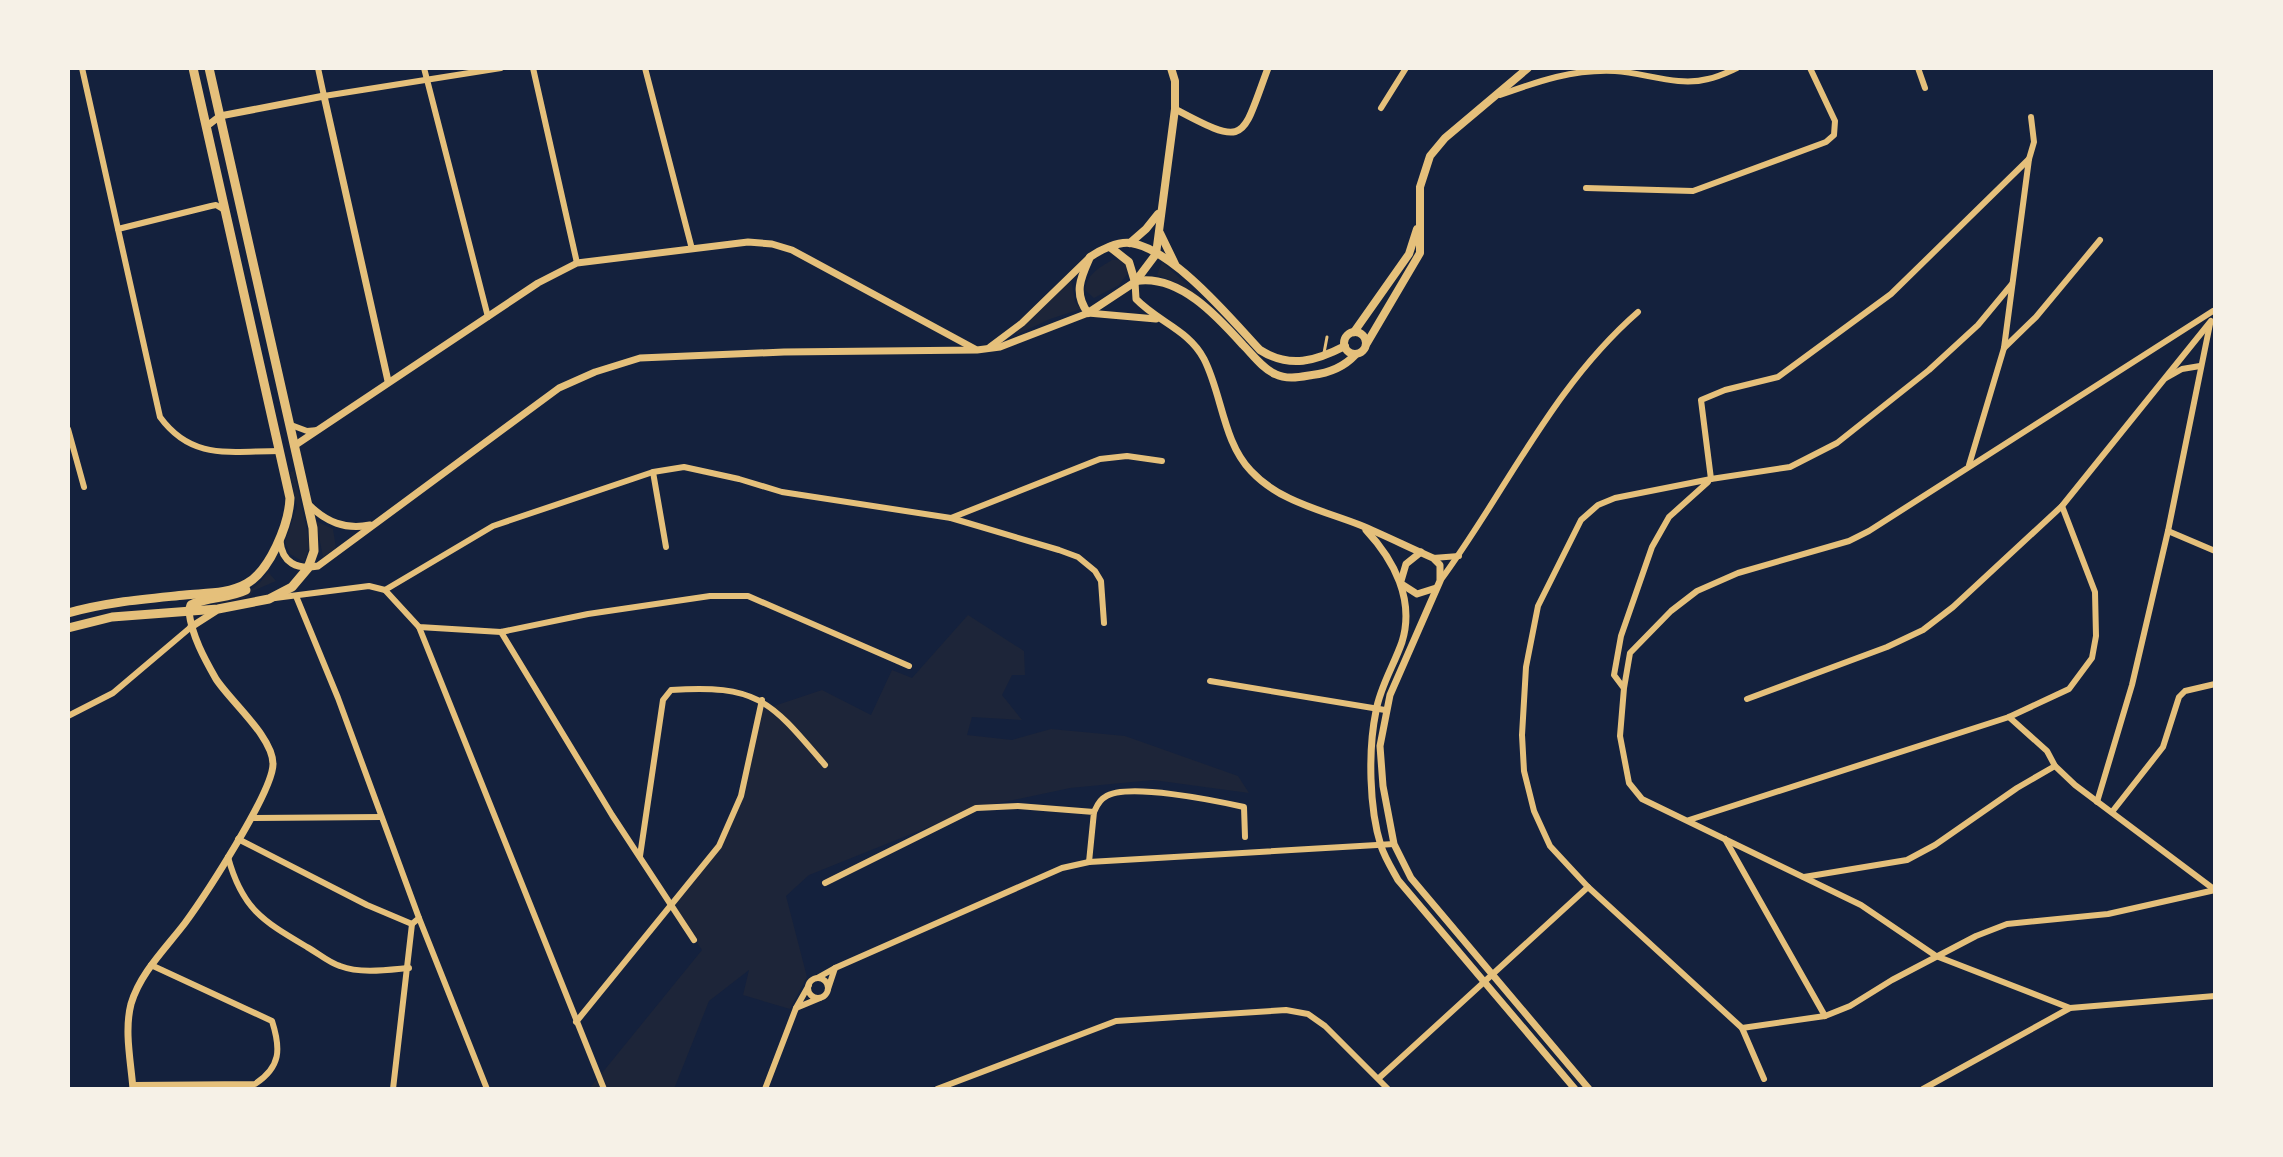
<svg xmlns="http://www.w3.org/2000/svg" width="2283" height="1157" viewBox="0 0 2283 1157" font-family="Georgia,serif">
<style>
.green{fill:#1d2539}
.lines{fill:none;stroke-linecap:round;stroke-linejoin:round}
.service{stroke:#e5c07b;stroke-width:3}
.minor{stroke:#e5c07b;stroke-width:6}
.tertiary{stroke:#e5c07b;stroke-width:7}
.secondary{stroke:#e5c07b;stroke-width:8}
.primary{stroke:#e5c07b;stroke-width:9}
</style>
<rect width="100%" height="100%" fill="#14213d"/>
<g class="green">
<path d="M1112 260H1124L1128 273 1119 285 1094 298 1085 290C1087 274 1099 268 1112 260Z"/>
<path d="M1162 262 1208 304 1179 284 1157 275Z"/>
<path d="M1071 279 1075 302 1081 309 1050 319 1018 334 1016 333Z"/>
<path d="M294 471 309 540V549L304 562 290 554 285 542 297 507 290 472Z"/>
<path d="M316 521 333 529 336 548 323 557Z"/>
<path d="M268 572 276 581 253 591 250 597 212 605C234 593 249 600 268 572Z"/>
<path d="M968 615 1024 651 1025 675H1012L1002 695 1022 720 972 717 967 735 1012 740 1051 729 1125 736 1238 776 1249 793 1153 780 1070 788 976 808 809 875 786 896 807 977 790 1009 743 995 749 970 709 1001 674 1089H589L702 950 670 904 719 846 741 796 759 711 822 690 871 715 892 670 912 678Z"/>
</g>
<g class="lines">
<path class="service" d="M1324 353 1327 337"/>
<g class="minor">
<path d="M82 68 160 417C192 461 231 451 279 451"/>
<path d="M318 68 324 96 501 68"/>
<path d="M424 68 488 317"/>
<path d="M533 68 577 263"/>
<path d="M645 68 692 249"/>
<path d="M1918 68 1925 88"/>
<path d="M1500 95C1539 81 1573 69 1615 71 1646 73 1678 87 1708 79 1718 77 1728 72 1737 68"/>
<path d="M1381 108 1406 68"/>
<path d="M1586 188 1693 191 1826 142 1834 135 1835 121 1810 68"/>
<path d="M118 229 211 206 216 205 226 211"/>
<path d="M2004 348 2036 317 2100 240"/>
<path d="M2166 378 2182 369 2200 366"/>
<path d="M291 425 307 431 318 430"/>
<path d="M68 429 84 487"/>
<path d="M1969 465 2004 348 2029 159 2034 142 2031 117"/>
<path d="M653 472 666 547"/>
<path d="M1711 479 1701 400 1725 390 1778 377 1891 294 2029 159"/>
<path d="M951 518 1100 459 1127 456 1162 461"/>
<path d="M2168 531 2215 551"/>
<path d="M1433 558 1459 556"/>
<path d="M1440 581C1507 490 1552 387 1638 312"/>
<path d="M385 590 493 526 653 472 684 467 739 479 782 492 951 518 1059 550 1078 557 1095 571 1101 581 1104 623"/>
<path d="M296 596 338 698 419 918 412 924 393 1089"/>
<path d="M275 598 369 586 385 590 419 627 501 632 588 614 710 596H748L909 666"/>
<path d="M419 627 604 1089"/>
<path d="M501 632 612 815 694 940"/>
<path d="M1210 681 1385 710"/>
<path d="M1623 687 1614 675 1621 636 1652 547 1669 517 1708 482"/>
<path d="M1747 699 1887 647 1923 630 1953 607 2062 506 2211 321"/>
<path d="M68 716 113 693 191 627"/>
<path d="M2009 717 2047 751 2055 766 2075 785 2215 890"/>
<path d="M2097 802 2132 685 2168 531 2210 324"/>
<path d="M1094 812C1097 806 1099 800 1105 797 1126 782 1217 801 1244 807L1245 837"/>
<path d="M2112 812 2163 747 2179 697 2185 691 2215 684"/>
<path d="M252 818 381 817"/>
<path d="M1689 820 2009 717 2069 689 2092 658 2096 636 2095 592 2062 506"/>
<path d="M238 839 367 905 412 924"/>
<path d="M1725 839 1825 1016"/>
<path d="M640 856 663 700 671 690C759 684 771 702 825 765"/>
<path d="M228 857C242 909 263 921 307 947 318 953 329 963 340 966 361 974 387 970 409 968"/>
<path d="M1804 877 1907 860 1935 845 2017 788 2055 766"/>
<path d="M825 883 976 808 1018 806 1094 812 1089 862"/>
<path d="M419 918 487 1089"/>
<path d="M835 968 1062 868 1089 862 1394 844"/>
<path d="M819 977 835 968 828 989"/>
<circle cx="818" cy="988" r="10"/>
<path d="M809 985 796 1008 820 998"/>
<path d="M2070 1008 1936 956 1861 905 1642 799 1629 783 1620 736 1624 688 1630 653 1671 611 1697 591 1738 573 1849 541 1869 531 2213 311"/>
<path d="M576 1022 719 846 741 796 762 700"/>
<path d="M1742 1028 1825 1016 1850 1006 1892 980 1976 936 2007 924 2108 914 2215 890"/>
<path d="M1379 1078 1588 887"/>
<path d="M1764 1079 1742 1028 1588 887 1550 846 1534 811 1524 771 1522 735 1526 667 1538 606 1581 520 1598 505 1615 498 1711 479 1790 467 1837 443 1929 370 1978 325 2012 284"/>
<path d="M133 1085 255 1084C281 1067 281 1049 272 1021L151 965"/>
<path d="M765 1089 796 1008"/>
<path d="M937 1089 1116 1021 1286 1010 1308 1014 1325 1026 1388 1089"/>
<path d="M1923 1089 2070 1008 2215 996"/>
</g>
<g class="tertiary">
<path d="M1175 109C1248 148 1241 140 1268 68"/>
<path d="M207 126 220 116 324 96 388 381"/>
<path d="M1135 282 1136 299C1158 322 1189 330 1204 359 1222 394 1223 442 1251 471 1280 502 1322 510 1360 525 1384 535 1408 547 1433 558L1440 565V581L1390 695 1380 746 1383 786 1394 844 1411 878 1589 1089"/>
<path d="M990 347 1022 323 1090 257"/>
<path d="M294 446 538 283 577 263 748 242 772 244 792 250 975 349"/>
<path d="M308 504C326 522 345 530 370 525"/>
<path d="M1366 530C1394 560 1415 600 1402 642 1394 665 1380 687 1376 711 1368 750 1369 808 1381 846 1385 858 1392 869 1398 880L1575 1089"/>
<path d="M280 541C282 563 297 570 318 566L559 388 595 372 640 358 784 352 977 350 1000 347 1088 313 1156 319"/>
<path d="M1401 581 1406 564 1421 552"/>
<path d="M1403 585 1417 594 1436 588"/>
<path d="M191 627 216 611"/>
<path d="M133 1089C131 1062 124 1031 131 1004 140 973 166 948 185 923 204 897 273 792 273 764 273 737 231 702 216 679 204 658 192 636 189 612"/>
</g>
<g class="secondary">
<path d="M1171 68 1175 81V109L1156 254 1135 282 1088 313C1073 293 1081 277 1090 257 1100 250 1118 241 1131 243 1174 250 1231 319 1260 350 1290 369 1316 361 1345 346"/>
<path d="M1160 233 1175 264"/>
<path d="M1130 243 1146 229 1158 214"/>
<path d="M1110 247 1129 262 1135 282"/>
<path d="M1136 281C1179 274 1217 316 1243 345 1253 355 1262 368 1275 374 1287 380 1300 377 1312 375 1329 373 1343 368 1355 355"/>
<path d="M1354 332 1409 254 1417 229"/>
<circle cx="1355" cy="343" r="11"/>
<path d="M1367 343 1420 253V187L1430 156 1445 138 1528 68"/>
</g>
<g class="primary">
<path d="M189 612 191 605C207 596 228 599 246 590"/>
<path d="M68 613C106 602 146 599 185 595 204 593 229 594 246 584 270 571 289 524 290 498L193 68"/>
<path d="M68 628 112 617 218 609 269 599 292 587 308 568 314 551 313 528 209 68"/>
</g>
</g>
<rect width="2283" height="1157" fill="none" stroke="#f6f1e7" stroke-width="140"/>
</svg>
